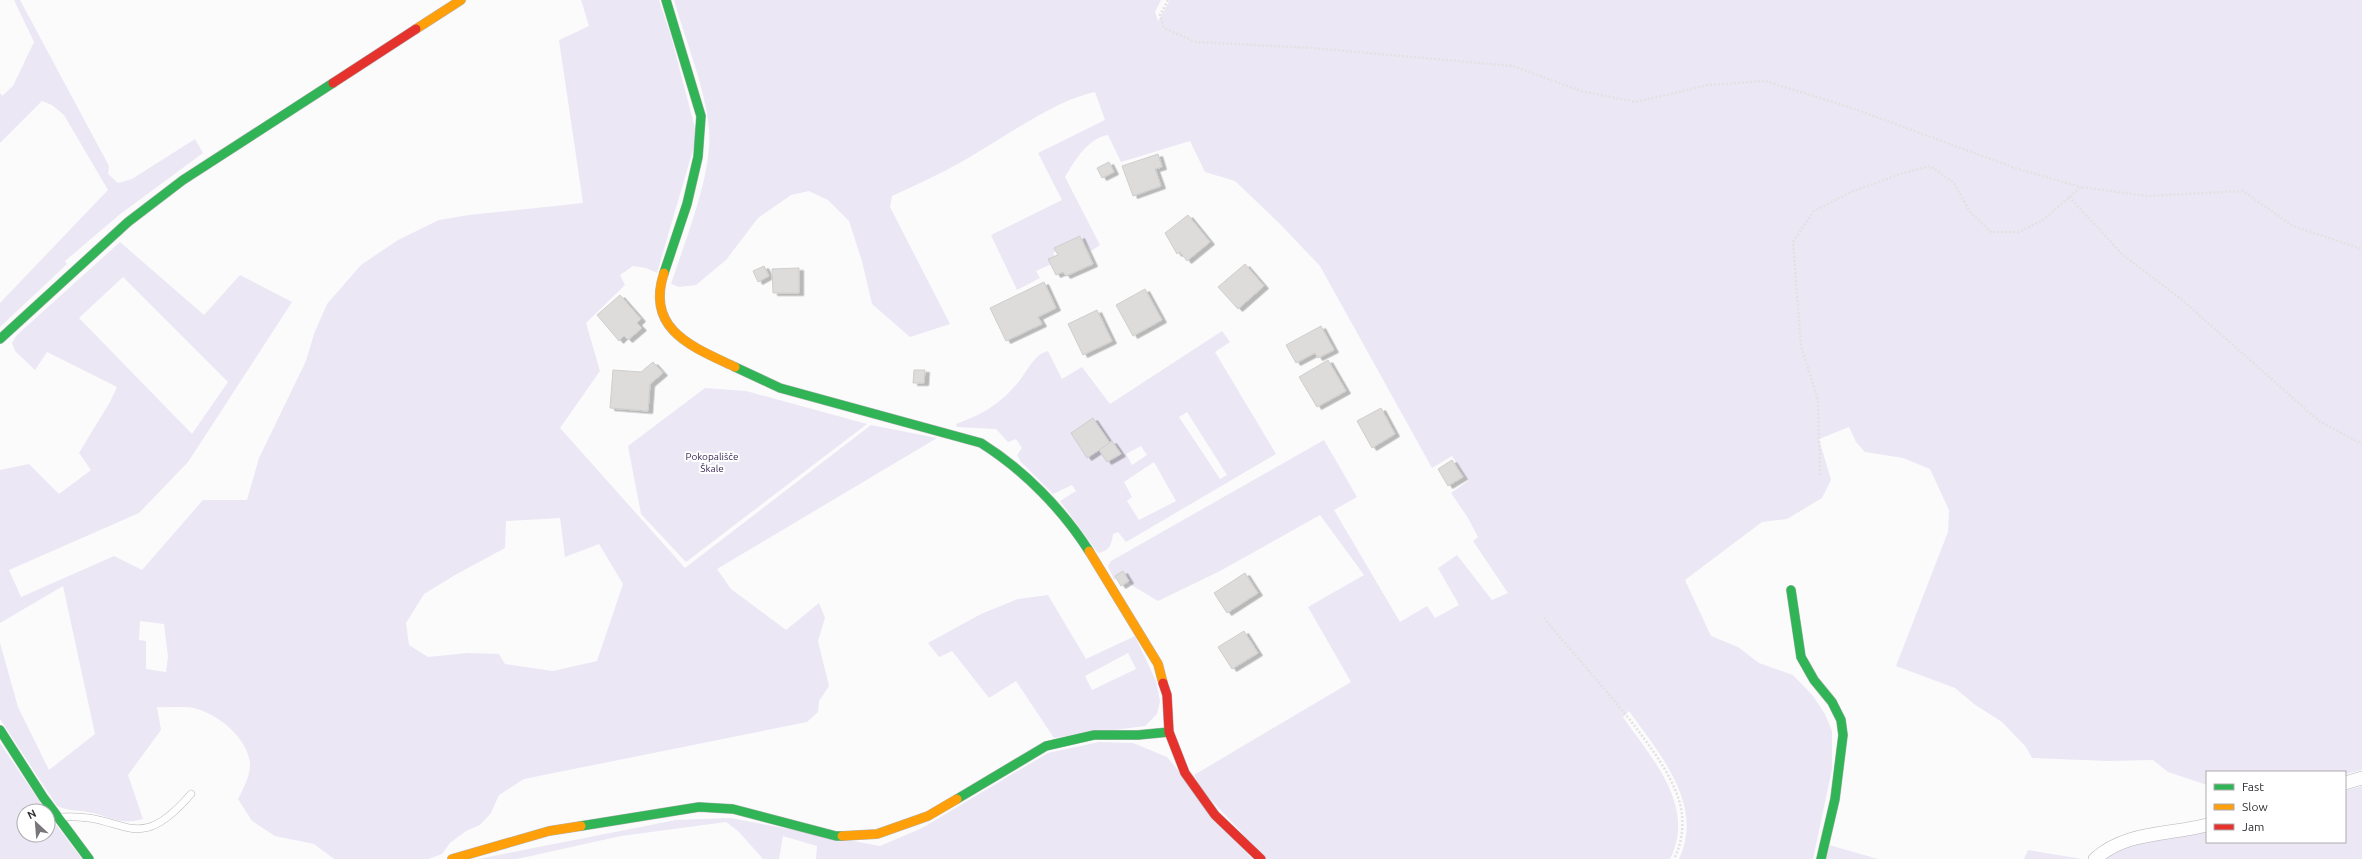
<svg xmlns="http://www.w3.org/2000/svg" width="2362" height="859" viewBox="0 0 2362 859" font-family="Ubuntu,sans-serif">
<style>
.green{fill:#ebe7f5;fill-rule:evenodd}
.building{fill:#dddcda;stroke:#cfcecc;filter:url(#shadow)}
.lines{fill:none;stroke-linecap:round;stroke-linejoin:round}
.lane-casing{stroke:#b6b5b8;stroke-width:8}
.street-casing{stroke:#b6b5b8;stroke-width:14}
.fast-casing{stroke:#b6b5b8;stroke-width:10}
.slow-casing{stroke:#b6b5b8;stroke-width:10}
.jam-casing{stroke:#b6b5b8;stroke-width:10}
.path{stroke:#e2e2e2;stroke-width:2.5;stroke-dasharray:2 2;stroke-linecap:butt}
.lane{stroke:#fefeff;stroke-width:7}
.street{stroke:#fefeff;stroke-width:13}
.fast{stroke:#30b455;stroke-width:9}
.slow{stroke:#ff9f0a;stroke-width:9}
.jam{stroke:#e5322d;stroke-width:9}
.labels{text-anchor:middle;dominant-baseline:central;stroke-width:4;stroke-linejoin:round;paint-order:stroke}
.park-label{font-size:10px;fill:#392754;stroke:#fff}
</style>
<defs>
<filter id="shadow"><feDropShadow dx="4.5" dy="2.5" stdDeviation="0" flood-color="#0004"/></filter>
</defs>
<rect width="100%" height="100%" fill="#fbfbfc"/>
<g class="green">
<path d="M14 0H20L109 166 108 174 118 183 132 179 195 139 203 153 119 215 65 261 67 264 0 327V303L108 190 64 115 52 105 42 101 0 143V93L2 96 13 86 34 42Z"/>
<path d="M581 0H659L671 36 697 136 657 273 646 268 633 266 620 275 625 285 586 323 600 371 560 428 685 568 871 425 937 438 717 569 731 589 786 630 819 603 825 618 818 641 829 686 819 701 818 712 807 722 524 779 499 795 491 813 480 825 466 831 450 843 442 854 428 859H334L314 844 275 836 252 821 238 799C244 787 253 771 249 758 243 734 217 714 194 708 182 706 168 708 157 707L161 730 128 775 143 819C119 826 110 816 88 812 76 810 68 811 57 806L0 719V643L18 707 49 770 95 734 63 586 0 623V470L29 464 59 494 91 470 79 453 110 402 117 387 47 352 35 370 15 351 12 343 17 335 120 242 204 315 240 275 292 302 188 462 139 513 9 570 21 597 114 556 142 570 203 500H247L259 458 306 361 314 334 327 304 361 265 398 240 439 220 469 215 583 203 559 40 589 26ZM123 277 228 382 192 434 79 318ZM560 518 565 557 599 544 623 584 597 661 553 671 505 664 499 654 468 653 428 657 409 645 406 623 424 594 455 575 505 548 506 521ZM140 621 164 624 168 657 166 672 146 669V641L139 640Z"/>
<path d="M674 0H1161L1155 12 1158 21 1170 0H2362V770L2345 774V772H2207V785L2168 772 2153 760 2108 761 2032 758 2026 747 2002 722 1974 704 1955 688 1896 666 1948 532 1949 510 1930 469 1903 458 1865 452 1856 442 1849 427 1819 439 1831 480 1822 498 1787 519 1762 522 1685 580 1711 636 1738 647 1759 663 1793 675 1813 696 1825 714 1832 731V769L1813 859H1679C1705 805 1659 753 1629 711L1623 717C1651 758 1697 806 1670 859H1266L1202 790 1194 775 1351 682 1308 607 1364 575 1320 515 1220 571 1158 601 1133 586 1123 576 1114 580 1108 566 1111 561 1324 440 1357 497 1334 510 1400 622 1427 606 1435 618 1459 605 1438 568 1457 555 1492 600 1508 593 1473 541 1478 537 1468 518 1451 493 1468 481 1452 456 1432 468 1320 266 1280 224 1235 181 1205 172 1190 141 1121 162 1108 135C1088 138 1075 160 1065 177L1100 245 1091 251 1081 236 1053 253 1058 261 1036 271 1040 278 1017 290 991 235 1062 200 1038 153 1105 120 1095 92C1054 100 1001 140 963 161 940 174 916 185 892 196L890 207 950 324 910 337 872 304 862 261 849 221 828 200 809 191 791 195 758 218 726 260 696 285 679 287 671 284C685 241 713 173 709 129 706 90 685 39 674 0Z"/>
<path d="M1222 331 1230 342 1215 352 1276 454 1126 542 1118 532 1113 534C1111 546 1110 550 1098 553L1060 501 1076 491 1072 485 1053 494 1021 462 1017 455 1022 448 1016 439 1008 442 996 429 957 427 956 424C981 415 997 406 1015 386 1026 375 1032 355 1048 351L1062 379 1082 367 1110 404ZM1187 412 1227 475 1220 479 1179 417ZM1141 446 1147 455 1132 465 1126 454ZM1154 462 1176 501 1139 520 1127 501 1132 497 1124 482Z"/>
<path d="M705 388 746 391 867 424 686 562 641 514 628 446Z"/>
<path d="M1048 595 1086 659 1135 636 1156 681 1160 701 1157 714 1145 726 1054 738 1016 681 989 698 952 651 939 657 928 643 981 614 1018 599ZM1128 653 1136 669 1092 690 1085 676Z"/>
<path d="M1099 742 1133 743 1167 757 1252 859H816L817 846 783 836 779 859H763L738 831 726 822 621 836 517 859H478L676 820 730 818 880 846 922 828 1048 753Z"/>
<path d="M0 743 46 811H24V835H48V814L82 859H0Z"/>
<path d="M2362 786V859H2104C2122 839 2180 838 2207 831V842H2345V791Z"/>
<path d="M1829 845 1878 859H1825Z"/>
<path d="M2028 850 2082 859H2024Z"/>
</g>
<g class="building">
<path d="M1158 154 1162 167 1155 169 1161 186 1133 196 1122 166Z"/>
<path d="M1109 162 1114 172 1102 178 1097 168Z"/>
<path d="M1188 215 1210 242 1187 261 1180 252 1177 254 1165 233Z"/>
<path d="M1080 236 1093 264 1066 276 1063 272 1056 275 1048 259 1058 255 1054 248Z"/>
<path d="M1245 264 1264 286 1238 309 1218 287Z"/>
<path d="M764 266 769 276 758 282 753 271Z"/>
<path d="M799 268V293H773L772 269Z"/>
<path d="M1044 282 1056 308 1038 317 1042 324 1006 341 990 308Z"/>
<path d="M1145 289 1162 320 1133 336 1116 305Z"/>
<path d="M620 295 641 319 637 323 642 328 628 340 624 336 619 341 597 315Z"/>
<path d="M1097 310 1112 341 1083 355 1068 324Z"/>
<path d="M1321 326 1334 350 1318 358 1315 353 1296 363 1286 345Z"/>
<path d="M1328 360 1346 391 1317 407 1299 377Z"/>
<path d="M653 362 663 373 650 384 648 411 610 408 613 370 641 372Z"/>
<path d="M914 370H925L924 383H913Z"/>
<path d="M1381 408 1395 434 1372 448 1357 421Z"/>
<path d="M1093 418 1110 443 1087 458 1071 433Z"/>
<path d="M1112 441 1121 454 1107 462 1099 450Z"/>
<path d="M1452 460 1463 477 1448 486 1438 469Z"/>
<path d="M1123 571 1129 581 1121 586 1115 576Z"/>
<path d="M1245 573 1258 593 1227 613 1214 593Z"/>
<path d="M1244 631 1258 653 1232 669 1218 647Z"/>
</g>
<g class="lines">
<defs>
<path id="lane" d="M61 817C126 812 135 859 191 794"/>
<g id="street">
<path d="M2345 783 2362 778"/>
<path d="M2095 859C2126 831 2168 835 2207 825"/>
</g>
<g id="fast">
<path d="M664 273 687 204 698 157 701 116 666 0"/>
<path d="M0 339 128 222 183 180 333 83"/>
<path d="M735 367 780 388 981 443C1024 470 1062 509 1089 551"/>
<path d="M1791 590 1801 657 1814 680 1832 702 1841 720 1843 735 1835 799 1821 859"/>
<path d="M0 730 43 797 89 859"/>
<path d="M957 799 1046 746 1094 735H1138L1169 732"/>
<path d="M581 826 699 807 733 809 836 836H842"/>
</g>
<g id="slow">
<path d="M416 29 461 0"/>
<path d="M664 273C645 330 693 347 735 367"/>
<path d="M1089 551 1158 664 1163 683"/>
<path d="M842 836 877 834 928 816 957 799"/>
<path d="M452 859 549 831 581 826"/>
</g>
<g id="jam">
<path d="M333 83 416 29"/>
<path d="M1163 683 1167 695 1169 732 1185 773 1215 815 1261 859"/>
</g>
</defs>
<use href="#lane" class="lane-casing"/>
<use href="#street" class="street-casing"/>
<use href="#fast" class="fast-casing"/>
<use href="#slow" class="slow-casing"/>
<use href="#jam" class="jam-casing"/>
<g class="path">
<path d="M1168 0 1160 15 1164 28 1196 42 1313 48 1513 66 1581 91 1636 102 1708 85 1765 81 1849 107 2018 169 2081 187"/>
<path d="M2069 197 2123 255 2181 299 2319 421 2362 444"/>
<path d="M1820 475 1818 400 1801 346 1793 242 1814 211 1851 192 1903 173 1930 166 1954 183 1970 212 1991 232H2019L2043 220 2081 187 2147 196 2243 191 2293 226 2362 249"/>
<path d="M1544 618C1572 652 1602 685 1630 720 1649 745 1669 770 1679 800 1685 820 1683 841 1674 859"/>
</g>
<use href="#lane" class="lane"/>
<use href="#street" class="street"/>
<use href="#fast" class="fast"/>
<use href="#slow" class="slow"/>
<use href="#jam" class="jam"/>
</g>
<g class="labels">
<g class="park-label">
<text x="712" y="456">Pokopališče<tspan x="712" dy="12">Škale</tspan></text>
</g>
</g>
<rect x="2206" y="771" width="140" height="72" fill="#ffffff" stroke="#adacae"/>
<rect x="2214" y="784" width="20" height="6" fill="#30b455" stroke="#adacae"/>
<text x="2242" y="791" font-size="12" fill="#312f35">Fast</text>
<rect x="2214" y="804" width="20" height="6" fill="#ff9f0a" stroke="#adacae"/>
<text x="2242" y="811" font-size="12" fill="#312f35">Slow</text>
<rect x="2214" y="824" width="20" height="6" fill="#e5322d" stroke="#adacae"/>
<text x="2242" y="831" font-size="12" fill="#312f35">Jam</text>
<g transform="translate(36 823) rotate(334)"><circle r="19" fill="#ffffff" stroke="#adacae"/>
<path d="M0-3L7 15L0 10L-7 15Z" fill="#78767b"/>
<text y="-6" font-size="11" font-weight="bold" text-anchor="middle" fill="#312f35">N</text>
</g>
</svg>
